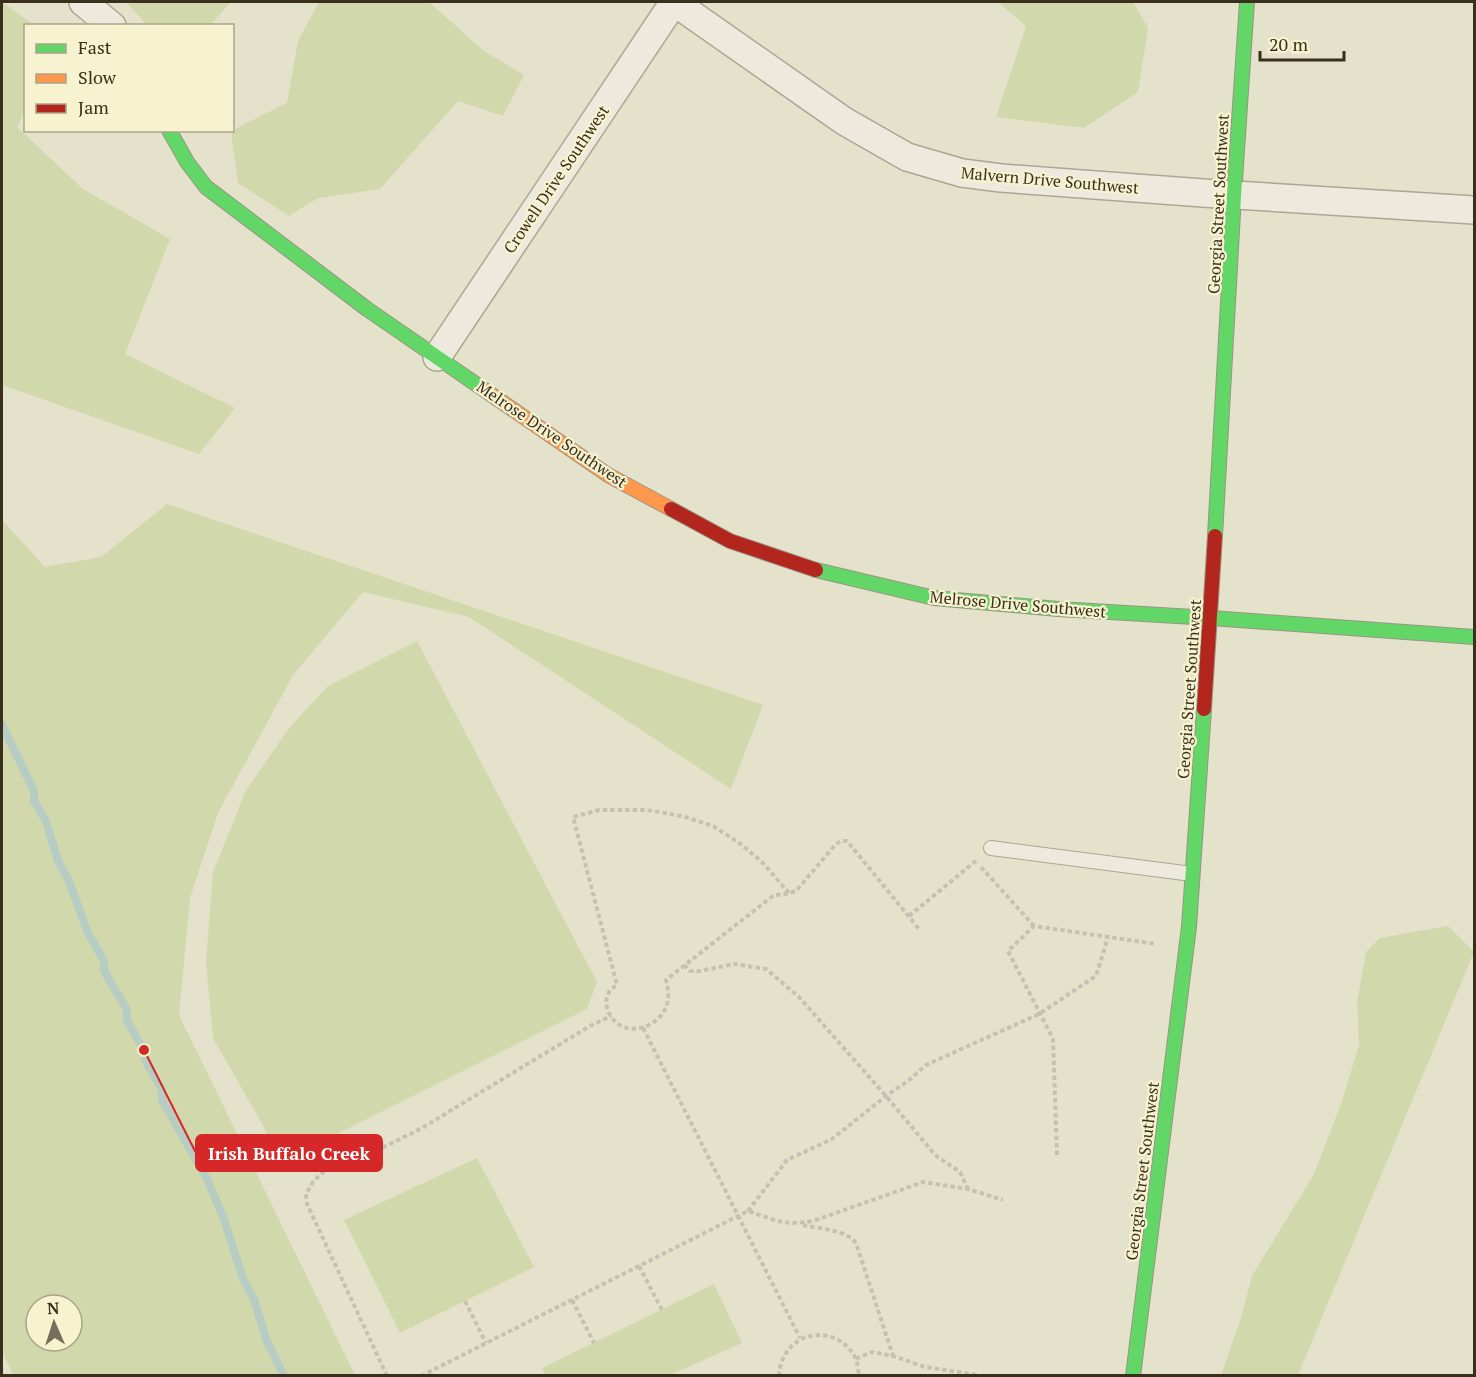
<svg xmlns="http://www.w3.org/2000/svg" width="1476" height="1377" viewBox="0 0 1476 1377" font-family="'PT Serif',serif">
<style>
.green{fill:#d0d8ac;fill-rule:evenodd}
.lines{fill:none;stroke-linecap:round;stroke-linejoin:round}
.stream{stroke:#b7ccc2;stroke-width:8}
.lane-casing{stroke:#aaa695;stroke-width:16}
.street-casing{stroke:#aaa695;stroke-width:30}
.fast-casing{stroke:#9a9584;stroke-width:16}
.slow-casing{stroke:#9a9584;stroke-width:16}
.jam-casing{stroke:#9a9584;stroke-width:16}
.path{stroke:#c5c2b4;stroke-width:4;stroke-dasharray:4.5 3;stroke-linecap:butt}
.lane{stroke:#edeadd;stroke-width:14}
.street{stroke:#edeadd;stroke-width:27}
.fast{stroke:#63d668;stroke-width:14}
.slow{stroke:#ff974d;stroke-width:14}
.jam{stroke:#b3261e;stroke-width:14}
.labels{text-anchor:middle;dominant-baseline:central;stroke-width:4.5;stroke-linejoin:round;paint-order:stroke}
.street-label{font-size:16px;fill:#392f1c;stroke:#f7f2d0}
.leader{fill:none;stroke:#d62828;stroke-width:2}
.callout-dot{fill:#d62828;stroke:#f7f2d0;stroke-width:2}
.callout{fill:#d62828;stroke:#d62828;stroke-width:2}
.callout-label{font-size:18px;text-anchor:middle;font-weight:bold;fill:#fff}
</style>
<rect width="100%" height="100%" fill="#e5e2cb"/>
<g class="green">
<path d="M2 2 34 25 26 26 25 111 17 127 83 189 170 239 125 354 235 408 199 454 2 385Z"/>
<path d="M126 2H231L209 26 147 25Z"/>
<path d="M319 2H429L484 51 524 75 503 116 458 101 380 189 318 198 289 216 238 183 231 131 287 103 298 41Z"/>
<path d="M998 2H1133L1148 28 1138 92 1084 128 996 117 1026 26Z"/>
<path d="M167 504 763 705 731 789 469 617 363 592 293 675 218 813 190 898 179 1015 355 1375H13L2 1351V520L45 567 101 557ZM36 1305H72V1341H36Z"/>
<path d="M417 641 597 982 587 1009 283 1161 213 1038 206 962 213 872 246 790 290 727 328 686Z"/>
<path d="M1448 926 1474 952 1298 1375H1221L1241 1318 1252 1276 1314 1174 1342 1101 1359 1045 1357 1002 1366 952 1380 938Z"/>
<path d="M477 1158 534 1267 400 1333 344 1220Z"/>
<path d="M714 1284 742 1343 670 1375H545L542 1368Z"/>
</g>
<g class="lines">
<path class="stream" d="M2 725 34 791V801L46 821 58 861 69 881 87 931 104 961V971L127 1010V1021L144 1050 145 1060 162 1090V1100L207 1179 224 1219 243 1279 254 1299 266 1339 284 1376"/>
<defs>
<path id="lane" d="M991 848 1192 874"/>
<g id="street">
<path d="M83 2 112 26"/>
<path d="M674 2 844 121 907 157 962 173 1001 178 1203 193 1474 210"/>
<path d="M437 357 674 2"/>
</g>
<g id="fast">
<path d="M169 130 187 162 206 187 367 309 486 391"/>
<path d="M1215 536 1234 195 1247 2"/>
<path d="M816 570 934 598 1058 609 1211 618 1474 637"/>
<path d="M1133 1376 1189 927 1204 709"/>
</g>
<path id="slow" d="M486 391 608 475 671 509"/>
<g id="jam">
<path d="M671 509 730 541 816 570"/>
<path d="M1204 709 1215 536"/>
</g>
</defs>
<use href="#lane" class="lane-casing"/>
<use href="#street" class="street-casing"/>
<use href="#fast" class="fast-casing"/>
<use href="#slow" class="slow-casing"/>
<use href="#jam" class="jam-casing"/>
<g class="path">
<path d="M981 867 1034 926"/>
<path d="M789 893 762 862 738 842 713 826 682 816 647 810H599L573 817 617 985C597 995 608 1024 627 1028 646 1032 666 1018 668 999 669 992 667 986 666 980L774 895C782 895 789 893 796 891L836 844 841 841H847L919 929"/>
<path d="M909 916 977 860"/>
<path d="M684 965 690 971H700L734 964 766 969 799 997 886 1096 935 1155 960 1172 968 1189"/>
<path d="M643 1028 800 1338"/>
<path d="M1057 1155 1053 1039 1008 951 1034 926 1156 944"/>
<path d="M748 1211 787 1160 832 1139 886 1096 908 1081 926 1065 1039 1014 1096 976 1108 937"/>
<path d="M803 1225C819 1229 845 1229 856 1243L893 1356"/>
<path d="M639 1266 662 1310"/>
<path d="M572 1300 594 1343"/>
<path d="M465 1301 486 1343"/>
<path d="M856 1359 872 1352 893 1356 925 1367 978 1375"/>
<path d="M387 1376 307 1204 306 1194 313 1182 323 1172 352 1163 422 1128 590 1026 611 1016"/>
<path d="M421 1376 748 1211C776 1220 785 1227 816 1220L923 1182 968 1189 1003 1200"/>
<path d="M779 1376C781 1332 834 1320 855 1357 858 1362 858 1370 859 1376"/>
</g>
<use href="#lane" class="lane"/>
<use href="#street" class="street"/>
<use href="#fast" class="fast"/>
<use href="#slow" class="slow"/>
<use href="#jam" class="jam"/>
</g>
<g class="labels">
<g class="street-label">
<text transform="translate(556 179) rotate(-56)">Crowell Drive Southwest</text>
<text transform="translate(1050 180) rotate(5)">Malvern Drive Southwest</text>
<text transform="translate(1218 204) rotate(-87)">Georgia Street Southwest</text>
<text transform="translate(552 434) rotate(34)">Melrose Drive Southwest</text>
<text transform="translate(1018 604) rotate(5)">Melrose Drive Southwest</text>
<text transform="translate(1189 689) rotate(-86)">Georgia Street Southwest</text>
<text transform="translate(1142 1171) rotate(-83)">Georgia Street Southwest</text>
</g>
</g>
<path class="leader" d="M144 1050L196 1153"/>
<circle class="callout-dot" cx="144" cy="1050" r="6"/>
<rect class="callout" x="196" y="1135" width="186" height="36" rx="6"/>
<g class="callout-label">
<text x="289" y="1160">Irish Buffalo Creek</text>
</g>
<rect width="1476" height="1377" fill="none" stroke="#392f1c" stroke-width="6"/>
<rect x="24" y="24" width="210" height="108" fill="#f7f2d0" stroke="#aba488" stroke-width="1.5"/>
<rect x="36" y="44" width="30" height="9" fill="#63d668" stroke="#aba488" stroke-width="1.5"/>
<text x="78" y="54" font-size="18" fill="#392f1c">Fast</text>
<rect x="36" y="74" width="30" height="9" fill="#ff974d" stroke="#aba488" stroke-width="1.5"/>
<text x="78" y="84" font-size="18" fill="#392f1c">Slow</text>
<rect x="36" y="104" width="30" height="9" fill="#b3261e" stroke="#aba488" stroke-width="1.5"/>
<text x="78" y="114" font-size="18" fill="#392f1c">Jam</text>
<g transform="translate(54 1323) rotate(357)"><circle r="28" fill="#f7f2d0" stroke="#aba488" stroke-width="1.5"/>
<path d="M0-4.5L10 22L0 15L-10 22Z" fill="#756e59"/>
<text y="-9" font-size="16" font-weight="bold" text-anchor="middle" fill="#392f1c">N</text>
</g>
<path d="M1260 51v9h84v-9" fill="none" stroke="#392f1c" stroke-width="3"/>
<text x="1269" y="51" font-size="18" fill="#392f1c" stroke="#f7f2d0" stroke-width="4.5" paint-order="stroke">20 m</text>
</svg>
